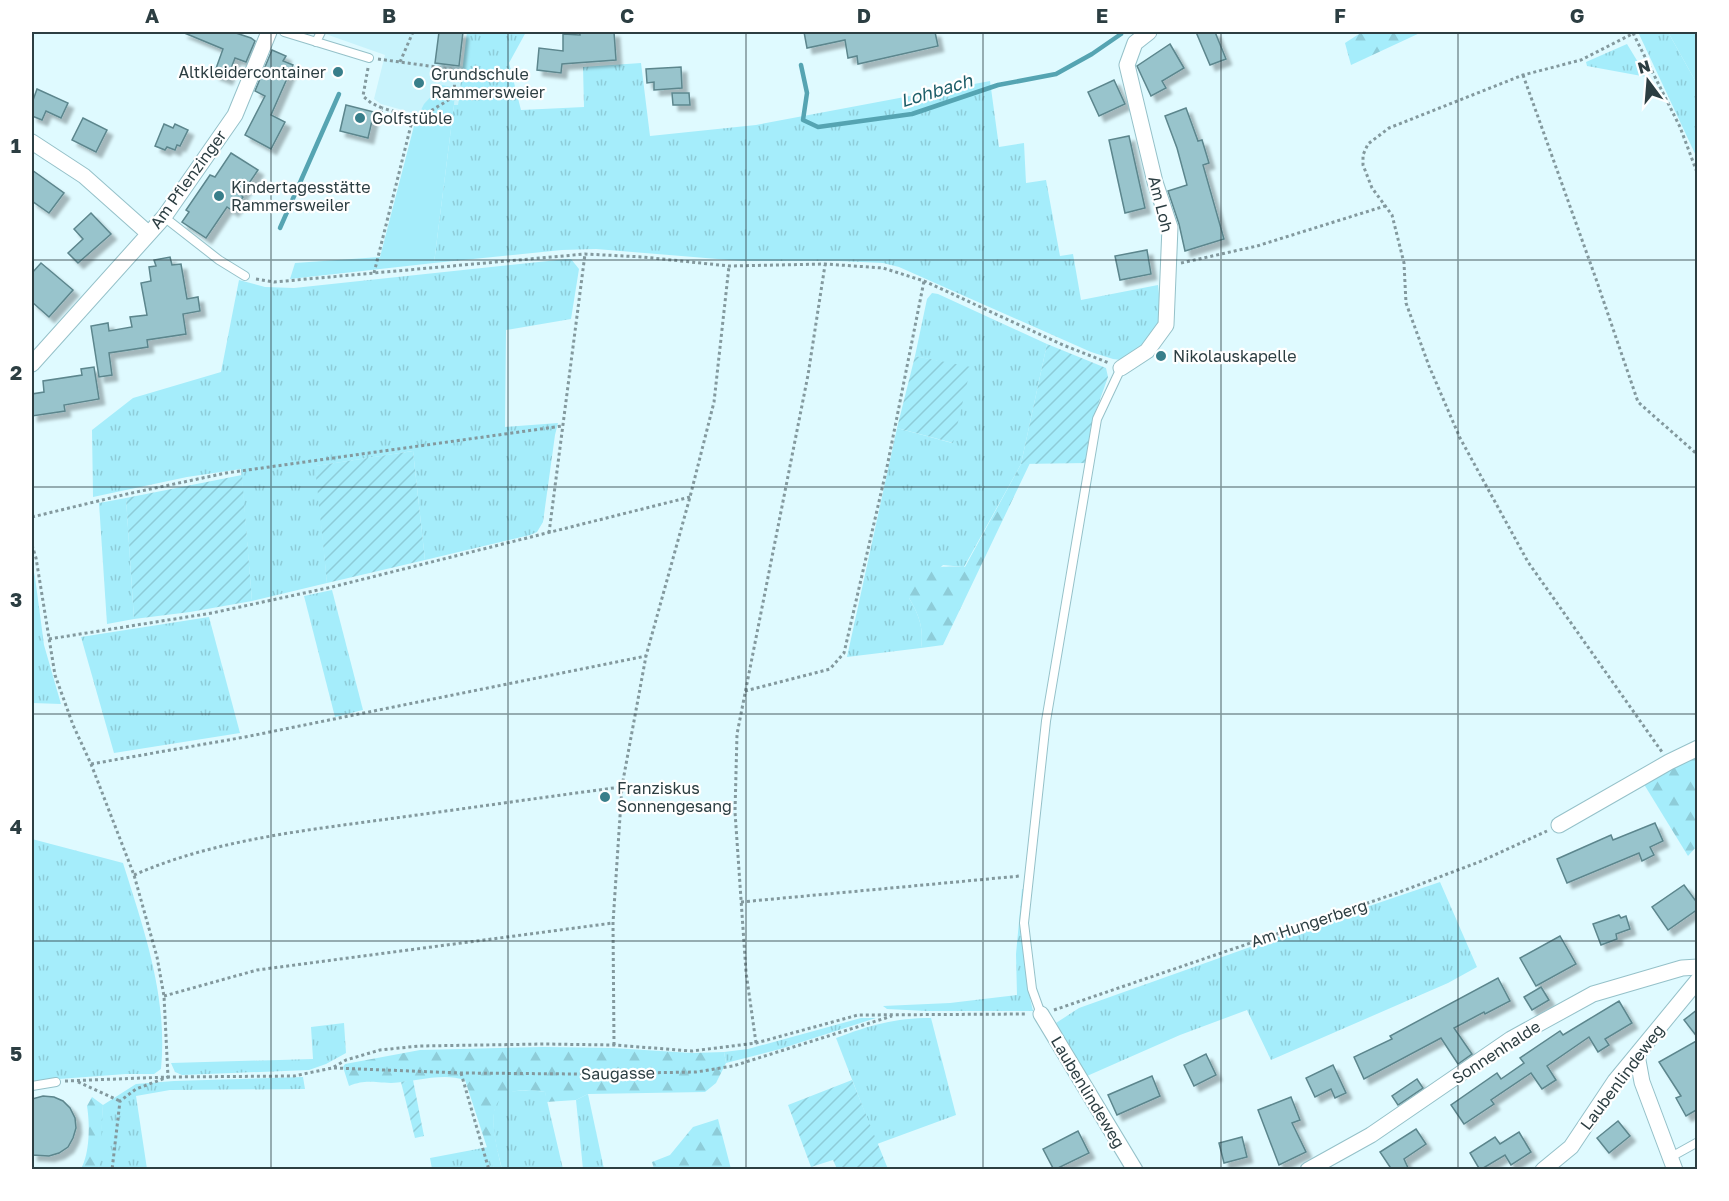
<svg xmlns="http://www.w3.org/2000/svg" width="1729" height="1201" viewBox="0 0 1729 1201" font-family="'Golos Text',sans-serif">
<style>
.built{fill:#c8f3fc}
.grass{fill:url(#grass-tufts)}
.forest{fill:url(#forest-firs)}
.park{fill:#a5edfb}
.garden{fill:url(#garden-furrows)}
.lines{fill:none;stroke-linecap:round;stroke-linejoin:round}
.stream{stroke:#55a4b2;stroke-width:4.5}
.building{fill:#98c4cc;stroke:#5c868d;stroke-width:1.5;filter:url(#shadow)}
.service-casing{stroke:#95c1c9;stroke-width:10}
.minor-casing{stroke:#95c1c9;stroke-width:17}
.path{stroke:#83999e;stroke-width:3;stroke-dasharray:3 3;stroke-linecap:butt}
.service{stroke:#fff;stroke-width:8}
.minor{stroke:#fff;stroke-width:15}
.grid{fill:none;stroke:#2c3e42;stroke-width:1.5;stroke-opacity:0.55}
.poi-dot{fill:#387e8a;stroke:#fff;stroke-width:2}
.labels{text-anchor:middle;dominant-baseline:central;stroke-width:4.5;stroke-linejoin:round;paint-order:stroke}
.poi-label{font-size:16px;fill:#2c3e42;stroke:#fff;text-anchor:start}
.street-label{font-size:16px;fill:#2c3e42;stroke:#fff}
.water-label{font-size:18px;font-style:italic;fill:#1c5d68;stroke:#fff}
.neatline{fill:none;stroke:#2c3e42;stroke-width:2}
.grid-label{font-size:20px;text-anchor:middle;font-weight:bold;fill:#2c3e42}
</style>
<defs>
<pattern id="grass-tufts" width="24" height="20" patternUnits="userSpaceOnUse" patternTransform="scale(1.5)"><rect width="24" height="20" fill="#a5edfb"/><path d="M3 7l-1-3M5 7V3M7 7l1-3M15 17l-1-3M17 17v-4M19 17l1-3" fill="none" stroke="#8eccd8"/></pattern>
<pattern id="forest-firs" width="22" height="20" patternUnits="userSpaceOnUse" patternTransform="scale(1.5)"><rect width="22" height="20" fill="#a5edfb"/><path d="M5 1l3.5 6h-7zM16 11l3.5 6h-7z" fill="#8eccd8"/></pattern>
<pattern id="garden-furrows" width="10" height="10" patternUnits="userSpaceOnUse" patternTransform="scale(1.5)"><rect width="10" height="10" fill="#a5edfb"/><path d="M-1 1l2-2M0 10L10 0M9 11l2-2" fill="none" stroke="#8eccd8"/></pattern>
<filter id="shadow"><feDropShadow dx="5.5" dy="5.5" stdDeviation="1.5" flood-color="#0004"/></filter>
</defs>
<rect width="100%" height="100%" fill="#dffaff"/>
<path class="built" d="M320 32H463L459 65 463 67 458 105H454L429 118 415 122 417 114 381 104 374 99 385 55Z"/>
<g class="grass">
<path d="M467 32H526L509 63 521 110 584 107 583 67 641 63 650 136 756 125 990 81 999 147 1024 143 1026 183 1046 180 1060 256 1073 254 1081 300 1158 285 1161 311 1157 332 1128 361 1113 359 1091 352 899 267 883 263 839 261H742L596 249 562 250 434 263 454 105H458Z"/>
<path d="M1643 32H1668L1697 84V158L1639 34Z"/>
<path d="M1627 44 1647 77 1587 66 1586 62Z"/>
<path d="M567 259H571L579 269 571 319 506 330 505 427 558 423 555 435 543 522 537 532 530 535 425 560 413 451 316 466 327 583 252 601 241 469 187 477 93 497 92 430 133 398 221 372 239 280 265 287 294 288Z"/>
<path d="M932 293 938 294 1047 344 1021 464 964 567 943 565 909 598C919 615 924 628 921 648L847 657 897 428 952 443 970 368 915 356 927 299Z"/>
<path d="M126 498 134 619 107 624 99 503Z"/>
<path d="M32 563 35 577 44 645 61 704 32 703Z"/>
<path d="M332 590 363 710 335 717 304 596Z"/>
<path d="M209 617 240 733 114 753 81 637Z"/>
<path d="M32 839 123 863C144 930 168 997 161 1069L154 1074H126L32 1081Z"/>
<path d="M1440 882 1477 967 1448 983 1271 1060 1247 1010 1180 1035 1087 1076 1077 1062 1056 1023 1079 1008 1287 934Z"/>
<path d="M1022 889H1024C1021 932 1023 969 1033 1011H926L887 1009 883 1006 950 1003 1017 995 1016 954Z"/>
<path d="M861 1018H876L780 1049 726 1063 724 1052 748 1049Z"/>
<path d="M931 1018 956 1115 877 1144 836 1038C871 1025 894 1018 931 1018Z"/>
<path d="M344 1023 346 1053 326 1064 309 1070 182 1075 175 1072 171 1063 313 1059 311 1027Z"/>
<path d="M303 1077 305 1089 170 1090 136 1096 147 1169 98 1170 103 1105 136 1084 174 1081Z"/>
<path d="M531 1090 545 1092 563 1169H502C498 1151 482 1103 507 1093 514 1090 524 1091 531 1090Z"/>
<path d="M588 1094 604 1169H583L576 1100Z"/>
<path d="M488 1147 494 1169H432L430 1158Z"/>
</g>
<g class="forest">
<path d="M1362 32H1422L1351 65 1345 43Z"/>
<path d="M1030 463 943 645 921 648C924 628 919 615 909 598 910 594 910 588 912 584 920 565 948 566 965 567L1021 464Z"/>
<path d="M1697 751V846L1688 856 1642 781Z"/>
<path d="M544 1047 613 1048 692 1053 724 1052 726 1063 716 1083 705 1092 588 1094 576 1100 546 1102 545 1092C478 1081 492 1125 502 1170L494 1169 465 1080C442 1072 415 1082 391 1083 373 1083 367 1079 349 1086L343 1067 345 1064 420 1050Z"/>
<path d="M92 1097 103 1105 100 1161 98 1169H81C90 1153 90 1124 87 1106Z"/>
<path d="M718 1119 731 1169H654L652 1162 670 1155 693 1127Z"/>
</g>
<g class="park">
<path d="M1668 32H1697V84Z"/>
<path d="M442 85 455 88 454 105 434 263 290 279 295 263 380 257 415 122 424 104Z"/>
</g>
<g class="garden">
<path d="M1047 344 1106 368 1108 377 1093 419 1087 463 1021 464Z"/>
<path d="M915 356 971 367 953 443 897 428Z"/>
<path d="M413 451 425 560 327 583 315 466Z"/>
<path d="M242 475 252 601 190 612 134 619 126 498Z"/>
<path d="M413 1080 424 1136 415 1138 401 1082Z"/>
<path d="M852 1080 888 1169H837L833 1160 811 1167 788 1105Z"/>
</g>
<g class="lines">
<g class="stream">
<path d="M801 65 807 93 803 120 818 127 912 114 998 85 1056 74 1092 54 1121 34"/>
<path d="M280 228 339 94"/>
</g>
</g>
<g class="building">
<path d="M182 32H233L251 38 255 41 246 62 235 58 227 79 214 74 223 49Z"/>
<path d="M439 32H463L459 66 435 63Z"/>
<path d="M580 32H614L616 60 562 64 561 73 537 70 539 48 563 51V34L580 35Z"/>
<path d="M804 32H935L938 46 858 64 857 56 848 58 845 40 807 48Z"/>
<path d="M1196 32H1215L1226 59 1210 65Z"/>
<path d="M1170 44 1184 68 1162 81 1166 88 1151 96 1137 66Z"/>
<path d="M272 50 286 56 283 61 293 65 271 115 285 122 271 149 245 135 265 96 255 91Z"/>
<path d="M681 67 682 88 654 90V82L647 83 646 69Z"/>
<path d="M1114 80 1125 104 1099 116 1088 92Z"/>
<path d="M37 89 68 103 61 118 46 111 42 120 32 116V103Z"/>
<path d="M672 93H689L690 105H673Z"/>
<path d="M346 105 374 112 368 138 340 131Z"/>
<path d="M1186 108 1198 141 1202 140 1209 163 1203 165 1224 239 1185 251 1179 224 1168 191 1187 185 1177 148 1165 116Z"/>
<path d="M83 118 107 130 96 152 72 140Z"/>
<path d="M164 124 173 128 175 124 188 130 180 146 177 145 175 150 167 147 165 150 155 146Z"/>
<path d="M1129 136 1145 208 1125 213 1109 140Z"/>
<path d="M231 153 258 170 241 195 243 197 233 211 227 207 206 238 182 222 189 212 186 210 210 175 215 177Z"/>
<path d="M32 170 64 193 49 213 32 201Z"/>
<path d="M91 213 111 234 78 263 68 253 83 239 74 229Z"/>
<path d="M1147 250 1151 274 1120 280 1115 256Z"/>
<path d="M170 257 172 265 181 264 187 299 198 297 200 311 183 314 186 334 147 340 148 347 109 353 112 375 99 377 91 326 108 323 109 331 132 327 130 317 147 315 141 283 151 281 149 267 156 266 154 260Z"/>
<path d="M41 263 73 290 49 317 32 302V273Z"/>
<path d="M94 367 99 399 64 405 65 411 32 416V394L44 392 43 381 82 375 81 369Z"/>
<path d="M1655 823 1663 841 1650 847 1654 855 1642 861 1639 853 1567 883 1557 859 1611 835 1613 840Z"/>
<path d="M1684 885 1698 904V909L1668 930 1652 907Z"/>
<path d="M1619 915 1621 918 1626 916 1630 929 1616 934 1617 939 1601 945 1593 924Z"/>
<path d="M1560 936 1576 964 1536 986 1520 958Z"/>
<path d="M1498 978 1510 1001 1485 1014 1484 1012 1454 1028 1472 1054 1458 1064 1441 1038 1364 1079 1354 1057 1392 1039 1390 1036Z"/>
<path d="M1541 987 1549 1000 1532 1010 1524 997Z"/>
<path d="M1619 1001 1632 1023 1605 1039 1609 1045 1598 1052 1589 1037 1547 1066 1556 1080 1542 1089 1531 1073 1491 1100 1494 1104 1464 1124 1451 1105 1497 1073 1501 1079 1524 1063 1520 1058 1560 1031 1563 1035Z"/>
<path d="M1698 1009V1038L1684 1020Z"/>
<path d="M1698 1040V1109L1686 1116 1676 1098 1681 1096 1659 1062Z"/>
<path d="M1206 1054 1216 1075 1194 1086 1184 1065Z"/>
<path d="M1333 1065 1346 1093 1335 1098 1331 1089 1315 1097 1306 1078Z"/>
<path d="M1152 1076 1160 1096 1117 1115 1108 1095Z"/>
<path d="M1417 1079 1423 1088 1398 1105 1392 1096Z"/>
<path d="M43 1096 54 1097 63 1101 70 1108 75 1118 76 1128 73 1138 68 1147 59 1153 49 1156 32 1155V1099Z"/>
<path d="M1291 1097 1300 1120 1292 1123 1306 1152 1279 1165 1258 1110Z"/>
<path d="M1618 1121 1630 1136 1609 1153 1597 1138Z"/>
<path d="M1416 1129 1426 1144 1404 1159 1409 1170H1392L1380 1152Z"/>
<path d="M1078 1131 1089 1153 1054 1170 1043 1149Z"/>
<path d="M1519 1132 1531 1152 1511 1165 1505 1155 1480 1170 1470 1153 1495 1137 1500 1144Z"/>
<path d="M1242 1137 1247 1157 1224 1163 1219 1143Z"/>
</g>
<g class="lines">
<defs>
<g id="service">
<path d="M284 32 369 58"/>
<path d="M316 42 321 32"/>
<path d="M164 217 219 260 245 276"/>
<path d="M1041 1014 1032 989 1024 923 1046 721 1097 419 1121 368"/>
<path d="M32 1086 56 1082"/>
<path d="M1671 1157 1698 1142"/>
</g>
<g id="minor">
<path d="M32 142 84 176 148 233"/>
<path d="M32 364 164 217 235 115 269 32"/>
<path d="M1121 368 1147 351 1166 325 1170 227 1155 182 1127 65 1135 43 1149 32"/>
<path d="M1559 825 1669 762 1698 748"/>
<path d="M1041 1014 1135 1170"/>
<path d="M1637 1055 1642 1082 1675 1170"/>
<path d="M1308 1170 1371 1135 1511 1039 1593 994 1682 968 1698 967"/>
<path d="M1543 1170 1571 1147 1615 1081 1698 980"/>
</g>
</defs>
<use href="#service" class="service-casing"/>
<use href="#minor" class="minor-casing"/>
<g class="path">
<path d="M1636 32 1581 60 1523 75 1389 128 1368 144 1363 155V165L1372 188 1392 215 1404 263 1406 303 1429 366 1460 438 1528 562 1662 752"/>
<path d="M1633 33 1680 127 1698 175"/>
<path d="M378 59 451 69 454 77 455 96 424 115 413 117"/>
<path d="M400 62 413 32"/>
<path d="M368 68 363 96 371 103 382 108 381 114"/>
<path d="M1523 75 1596 279 1638 402 1698 455"/>
<path d="M1181 263 1257 246 1385 206"/>
<path d="M374 273 413 117 382 108"/>
<path d="M256 279 274 282 585 254 643 257 729 266 825 264 883 268 924 281 1063 345 1109 363"/>
<path d="M32 517 127 494 226 473 562 426"/>
<path d="M549 533 585 254"/>
<path d="M32 545 36 558 55 675 73 725 91 764 134 875 157 957 164 996 168 1077 136 1089 120 1101 112 1170"/>
<path d="M49 639 212 613 332 587 690 497"/>
<path d="M745 691 830 669 844 653 887 467 924 281"/>
<path d="M91 764 245 737 646 656"/>
<path d="M134 875C209 842 292 832 373 821 455 810 538 798 621 787"/>
<path d="M741 902 1020 876"/>
<path d="M164 996 257 970 613 923"/>
<path d="M1054 1010 1397 893 1479 862 1547 831"/>
<path d="M756 1043 746 972 735 812 737 734 808 375 825 265"/>
<path d="M614 1045 613 923 622 786 646 656 690 497 714 402 729 266"/>
<path d="M334 1068 461 1073 579 1074 696 1072 733 1066 892 1016"/>
<path d="M461 1073 489 1170"/>
<path d="M65 1081 168 1077 294 1076 332 1068 346 1060 380 1050 419 1046 544 1044 614 1045 692 1051 756 1043 858 1015 1027 1014"/>
<path d="M78 1082 120 1101"/>
</g>
<use href="#service" class="service"/>
<use href="#minor" class="minor"/>
</g>
<path class="grid" d="M271 32V1170M508 32V1170M746 32V1170M983 32V1170M1221 32V1170M1458 32V1170M32 260H1698M32 487H1698M32 714H1698M32 941H1698"/>
<g class="poi-dot">
<circle cx="338" cy="72" r="6"/>
<circle cx="419" cy="83" r="6"/>
<circle cx="360" cy="118" r="6"/>
<circle cx="219" cy="196" r="6"/>
<circle cx="1161" cy="356" r="6"/>
<circle cx="605" cy="797" r="6"/>
</g>
<g class="labels">
<g class="poi-label">
<text x="326" y="72" text-anchor="end">Altkleidercontainer</text>
<text x="431" y="74">Grundschule<tspan x="431" dy="18">Rammersweier</tspan></text>
<text x="372" y="118">Golfstüble</text>
<text x="231" y="187">Kindertagesstätte<tspan x="231" dy="18">Rammersweiler</tspan></text>
<text x="1173" y="356">Nikolauskapelle</text>
<text x="617" y="788">Franziskus<tspan x="617" dy="18">Sonnengesang</tspan></text>
</g>
<g class="street-label">
<text transform="translate(188 179) rotate(-54)">Am Pflenzinger</text>
<text transform="translate(1161 204) rotate(76)">Am Loh</text>
<text transform="translate(1309 923) rotate(-18)">Am Hungerberg</text>
<text transform="translate(1496 1052) rotate(-33)">Sonnenhalde</text>
<text transform="translate(618 1073) rotate(-1)">Saugasse</text>
<text transform="translate(1622 1077) rotate(-53)">Laubenlindeweg</text>
<text transform="translate(1088 1092) rotate(59)">Laubenlindeweg</text>
</g>
<g class="water-label">
<text transform="translate(936 90) rotate(-17)">Lohbach</text>
</g>
</g>
<rect width="1729" height="1201" fill="none" stroke="#ffffff" stroke-width="66"/>
<g transform="translate(1648 81) rotate(344)" stroke="#ffffff" stroke-width="4.5" paint-order="stroke">
<path d="M0-4.5L10 22L0 15L-10 22Z" fill="#2c3e42"/>
<text y="-9" font-size="16" font-weight="bold" text-anchor="middle" fill="#2c3e42">N</text>
</g>
<rect x="33" y="33" width="1663" height="1135" class="neatline"/>
<g class="grid-label">
<text x="152" y="23">A</text>
<text x="389" y="23">B</text>
<text x="627" y="23">C</text>
<text x="864" y="23">D</text>
<text x="1102" y="23">E</text>
<text x="1340" y="23">F</text>
<text x="1577" y="23">G</text>
<text x="16" y="153">1</text>
<text x="16" y="380">2</text>
<text x="16" y="607">3</text>
<text x="16" y="834">4</text>
<text x="16" y="1061">5</text>
</g>
</svg>
